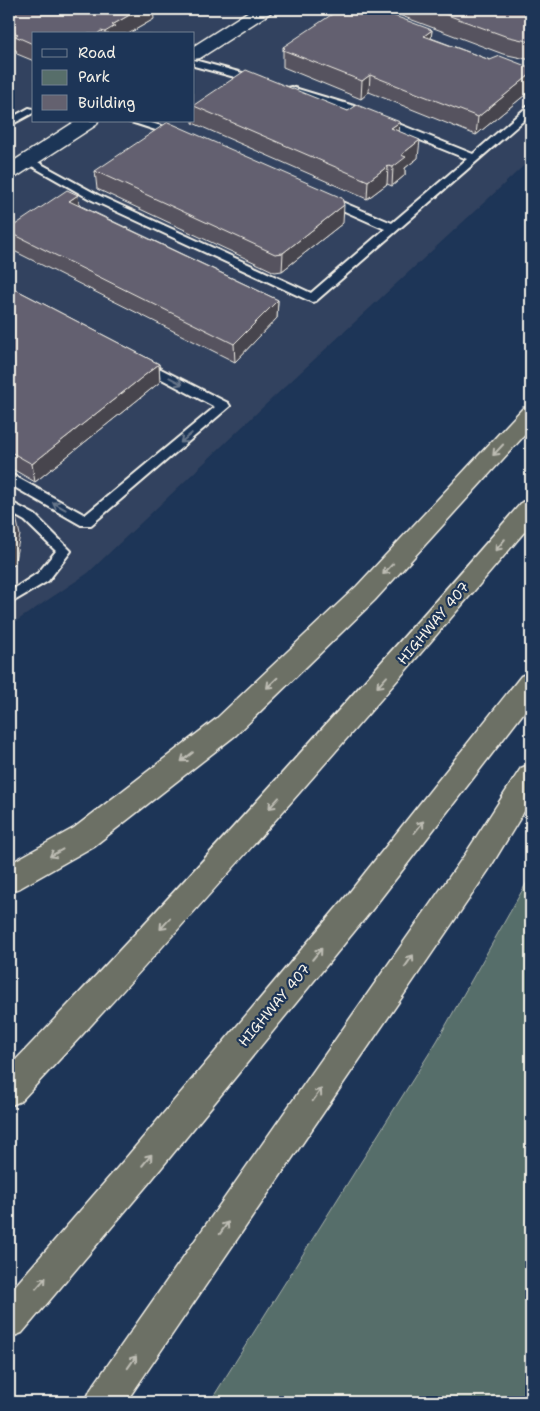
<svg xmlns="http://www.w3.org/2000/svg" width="540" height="1411" viewBox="0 0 540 1411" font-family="'Shantell Sans',sans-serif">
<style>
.built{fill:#32425e;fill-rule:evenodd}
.green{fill:#576e6a;stroke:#a6b0a9}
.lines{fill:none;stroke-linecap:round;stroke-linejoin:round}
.service-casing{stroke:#f4f1e8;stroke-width:4}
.minor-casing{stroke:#f4f1e8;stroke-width:3}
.motorway-casing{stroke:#f4f1e8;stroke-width:3}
.service{fill:#1d3557;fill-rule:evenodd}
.minor{fill:#1d3557;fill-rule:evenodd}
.motorway{fill:#6c7065;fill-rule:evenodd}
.wall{fill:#56535f;stroke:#f4f1e8}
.shaded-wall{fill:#46444e;stroke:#f4f1e8}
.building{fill:#64616f;stroke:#f4f1e8}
.oneway{stroke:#68778a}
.oneway2{stroke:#bebdb4}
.labels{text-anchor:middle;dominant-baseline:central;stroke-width:4.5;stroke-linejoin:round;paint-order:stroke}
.street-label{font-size:14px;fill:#f4f1e8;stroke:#1d3557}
</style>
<rect width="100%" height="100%" fill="#1d3557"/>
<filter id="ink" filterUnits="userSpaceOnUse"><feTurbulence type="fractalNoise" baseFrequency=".02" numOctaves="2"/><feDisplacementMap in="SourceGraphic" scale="10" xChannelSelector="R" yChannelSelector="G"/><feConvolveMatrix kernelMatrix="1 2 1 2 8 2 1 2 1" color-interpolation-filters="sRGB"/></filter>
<g filter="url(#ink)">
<path class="built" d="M9 9H531V159L263 407 88 573 9 626ZM34 34H194V121H34Z"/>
<path class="green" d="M531 875V1402H210L437 1041Z"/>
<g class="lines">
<defs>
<g id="service">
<path d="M330 9H343L362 17 360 19H354Z"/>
<path d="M194 60 261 78 262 80 257 83 194 66Z"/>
<path d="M291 87 354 106 473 154 527 107 531 106V114L316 301 312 302 90 199 23 161 28 158 32 159 98 195 311 293 385 229 322 201 320 199 322 197H330L392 223 467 159 346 110 287 92V88Z"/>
<path d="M29 108 33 109V113L9 126V119Z"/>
<path d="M128 121H145L181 132 182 134 177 137Z"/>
<path d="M141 359 228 403 230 406 91 525H81L9 484V473L85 515 215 407 137 366 135 363Z"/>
<path d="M9 501 35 515 71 551 48 581 9 604V592L38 573 56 551 25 521 9 512Z"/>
</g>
<g id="minor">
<path d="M252 9H273L270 13 200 58 194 59V46Z"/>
<path d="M76 121H98L96 125 16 177 9 179V164Z"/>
</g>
<g id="motorway">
<path d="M531 406V428L375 600 236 735 94 846 20 888 9 892V864L74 828 216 719 357 586 523 408Z"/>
<path d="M531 499V524C365 720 196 913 21 1101L9 1106V1067C185 884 355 694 522 502Z"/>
<path d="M531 672V703L371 911 149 1183 22 1333 9 1338V1293L125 1159 349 893 521 676Z"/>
<path d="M531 764V800L488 871 126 1402H85L91 1389 466 853 521 768Z"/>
</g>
</defs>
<use href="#service" class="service-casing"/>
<use href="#minor" class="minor-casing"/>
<use href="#motorway" class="motorway-casing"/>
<use href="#service" class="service"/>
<use href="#minor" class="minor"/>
<use href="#motorway" class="motorway"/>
</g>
<g class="wall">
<path d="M9 9 154 19 128 34H34V61L17 54 16 50 12 49 9 50Z"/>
<path d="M383 9H531V60L503 54Z"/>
<path d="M432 30 431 38 490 60 531 68V90L476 135 369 92 361 99 283 67V47Z"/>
<path d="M194 105 348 111 400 122 399 131 418 158 405 168V175L392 186 387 184 367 199 193 123Z"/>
<path d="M95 171 343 223 282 271 275 272 97 189Z"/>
<path d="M78 195 79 205 278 300 277 318 235 362 10 249 9 229Z"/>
<path d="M9 286 159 364 160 382 35 482 9 467Z"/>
</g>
<g class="shaded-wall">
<path d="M140 9H153L154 19 128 34H105V32L112 25Z"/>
<path d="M432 30 430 47 424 36Z"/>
<path d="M10 31 12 49 9 50V32Z"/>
<path d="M531 74V90L476 135 478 117Z"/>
<path d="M370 75 369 92 361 99 362 81Z"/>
<path d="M400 122 398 140 391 128Z"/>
<path d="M420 140 418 158 405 168V175L392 186 393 167 401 155Z"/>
<path d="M388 166 387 184 367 199 368 181Z"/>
<path d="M78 195 80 213 69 201Z"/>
<path d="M344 205 343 223 282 271 283 253Z"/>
<path d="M278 300 277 318 235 362 234 344Z"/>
<path d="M159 364 160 382 35 482 32 464Z"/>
<path d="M16 517 20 535 14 565 9 568V548Z"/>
</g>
<g class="building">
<path d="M9 9H140L112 25 115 26 105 32 101 31 97 34H34L33 44 15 36 18 34 10 31 9 32Z"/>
<path d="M340 9H376L432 30 424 36 490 60 500 56 531 68V74L478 117 370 75 362 81 283 50 285 48 283 47Z"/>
<path d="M431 9H531V42L505 36Z"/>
<path d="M246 70 348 111 357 105 400 122 391 128 420 140 401 155 406 157 393 167 388 166 368 181 194 106V105Z"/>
<path d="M168 122 342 198 344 205 283 253 275 254 95 171Z"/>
<path d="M67 190 78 195 69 201 278 300 234 344 9 232V229Z"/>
<path d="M9 286 159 364 32 464 9 451Z"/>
<path d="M9 512 16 517 11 547 9 548Z"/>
</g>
<defs><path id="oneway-shaft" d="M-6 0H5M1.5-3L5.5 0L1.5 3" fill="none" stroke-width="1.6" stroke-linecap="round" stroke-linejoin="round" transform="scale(1.25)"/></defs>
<g class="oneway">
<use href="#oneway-shaft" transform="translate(176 381) rotate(28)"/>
<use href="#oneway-shaft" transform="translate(186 438) rotate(140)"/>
<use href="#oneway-shaft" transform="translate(59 506) rotate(-151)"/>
</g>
<g class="oneway2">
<use href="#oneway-shaft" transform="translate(498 450) rotate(133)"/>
<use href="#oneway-shaft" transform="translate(500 545) rotate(130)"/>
<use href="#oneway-shaft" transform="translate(388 569) rotate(133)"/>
<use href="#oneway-shaft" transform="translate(382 682) rotate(132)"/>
<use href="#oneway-shaft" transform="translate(272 683) rotate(136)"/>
<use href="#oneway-shaft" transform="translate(187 757) rotate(142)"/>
<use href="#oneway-shaft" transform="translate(274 803) rotate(132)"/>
<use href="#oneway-shaft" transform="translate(419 827) rotate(-52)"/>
<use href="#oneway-shaft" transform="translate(56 853) rotate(151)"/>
<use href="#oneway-shaft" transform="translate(165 924) rotate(132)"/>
<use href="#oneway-shaft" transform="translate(317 954) rotate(-50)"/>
<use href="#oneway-shaft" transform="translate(409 961) rotate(-55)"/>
<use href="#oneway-shaft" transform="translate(317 1095) rotate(-55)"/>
<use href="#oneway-shaft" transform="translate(147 1160) rotate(-50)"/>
<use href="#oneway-shaft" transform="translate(224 1228) rotate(-55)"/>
<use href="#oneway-shaft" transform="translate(41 1283) rotate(-49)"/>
<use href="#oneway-shaft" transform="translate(132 1362) rotate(-55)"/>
</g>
</g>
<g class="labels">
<g class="street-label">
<text transform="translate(433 623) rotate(-50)">HIGHWAY 407</text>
<text transform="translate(274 1005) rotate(-50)">HIGHWAY 407</text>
</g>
</g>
<rect width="540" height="1411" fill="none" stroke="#1d3557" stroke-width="30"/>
<rect x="15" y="15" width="510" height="1381" fill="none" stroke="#f4f1e8" stroke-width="2" filter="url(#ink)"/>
<rect x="32" y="32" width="162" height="90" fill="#1d3557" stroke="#738091"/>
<rect x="42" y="49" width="25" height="8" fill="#1d3557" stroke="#738091"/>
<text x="78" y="58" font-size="15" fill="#f4f1e8">Road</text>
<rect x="42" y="70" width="25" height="15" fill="#576e6a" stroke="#738091"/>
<text x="78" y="82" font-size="15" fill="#f4f1e8">Park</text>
<rect x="42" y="95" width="25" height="15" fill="#64616f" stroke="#738091"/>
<text x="78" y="108" font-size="15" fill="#f4f1e8">Building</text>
</svg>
